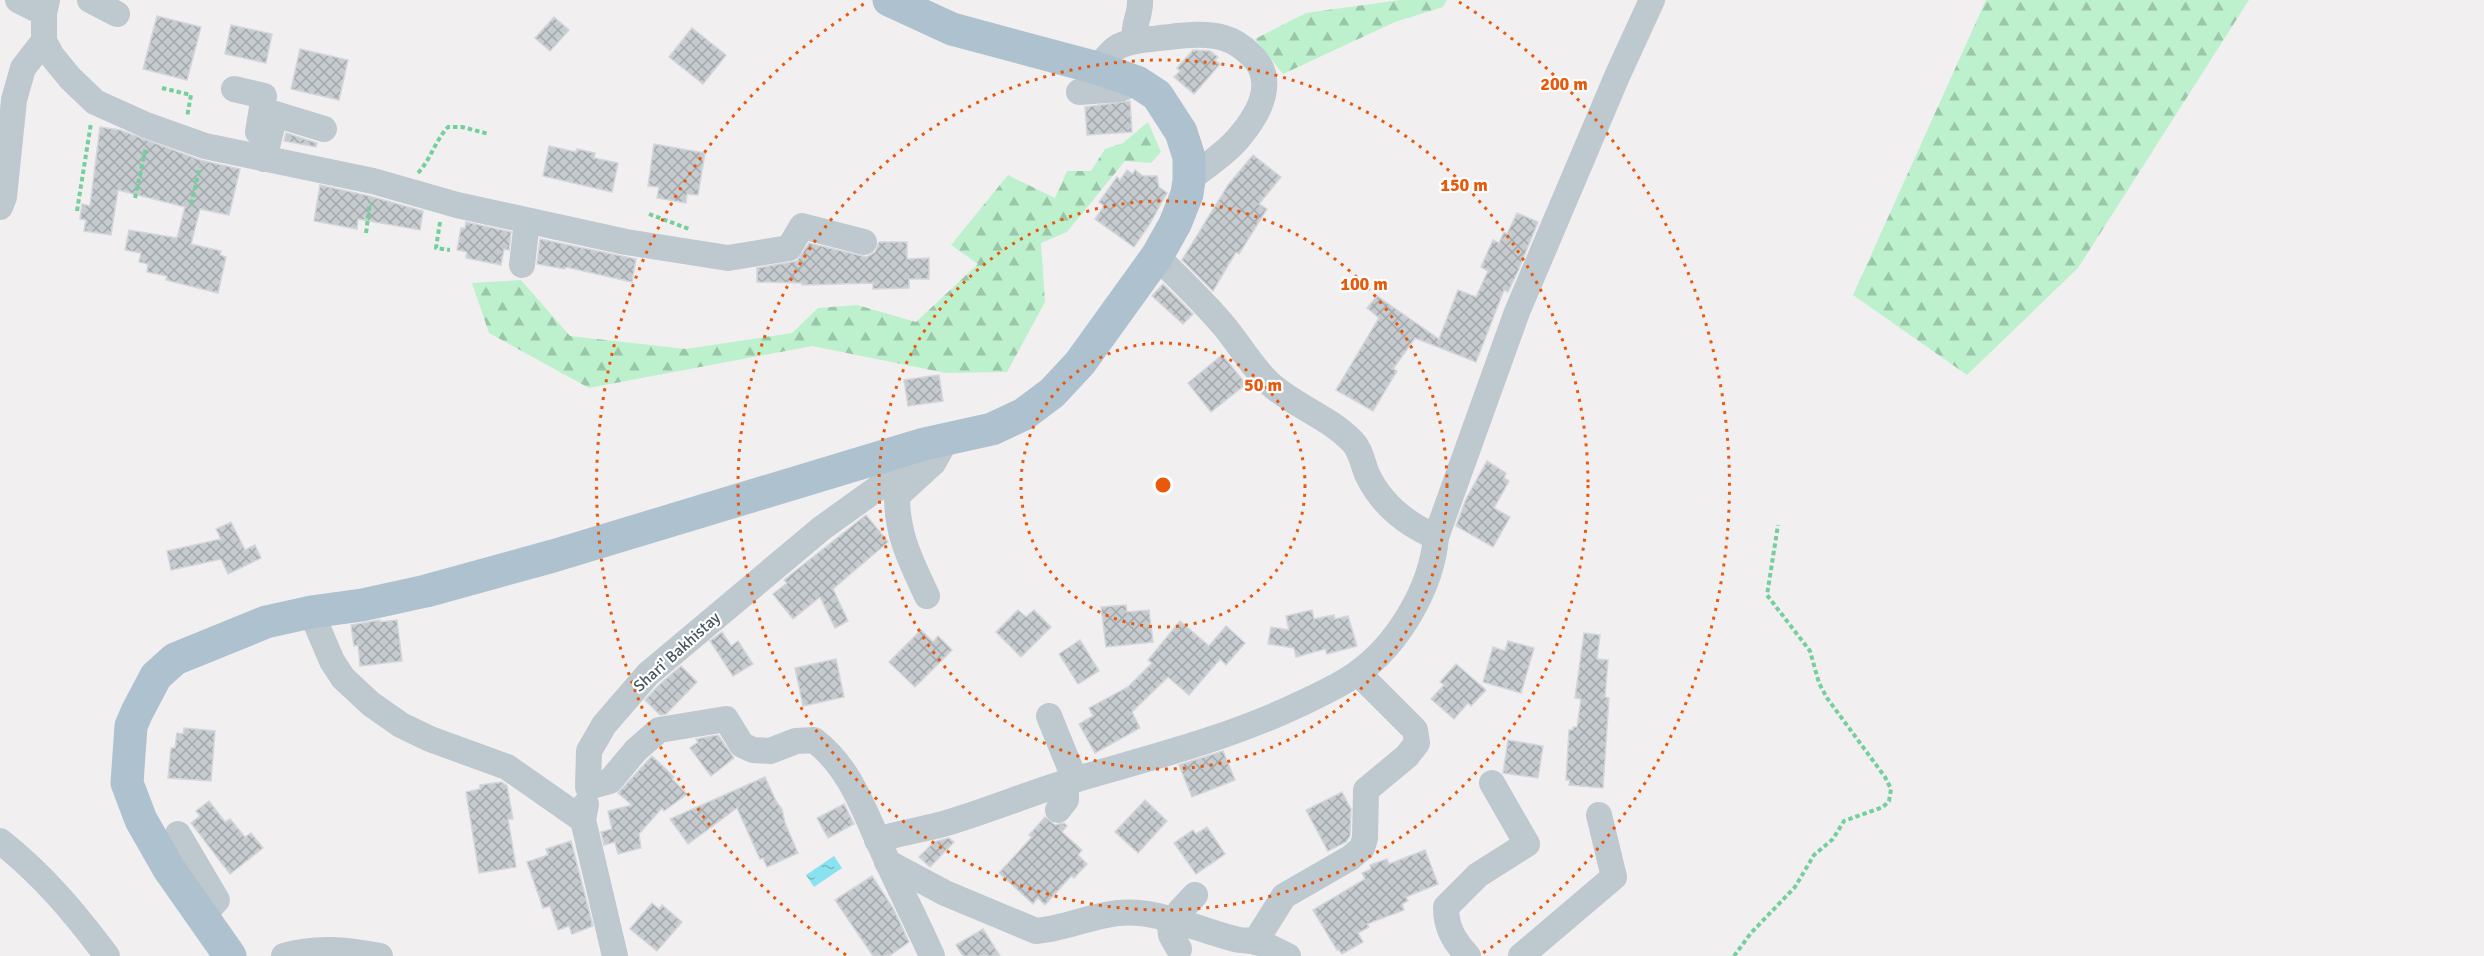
<svg xmlns="http://www.w3.org/2000/svg" width="2484" height="956" viewBox="0 0 2484 956" font-family="Signika,sans-serif">
<style>
.forest{fill:url(#forest-firs)}
.water{fill:url(#water-ripples)}
.building{fill:url(#building-cross-hatch);stroke:#d3d6db;stroke-width:1.5}
.lines{fill:none;stroke-linecap:round;stroke-linejoin:round}
.path{stroke:#74d09b;stroke-width:4;stroke-dasharray:4.5 3;stroke-linecap:butt}
.minor{stroke:#bdc8cf;stroke-width:26}
.major{stroke:#aec1cf;stroke-width:33}
.ring{fill:none;stroke:#e8590c;stroke-width:3;stroke-dasharray:3 6}
.labels{text-anchor:middle;dominant-baseline:central;stroke-width:4.5;stroke-linejoin:round;paint-order:stroke}
.street-label{font-size:16px;fill:#47555e;stroke:#fff}
.centre{fill:#e8590c;stroke:#fff;stroke-width:3}
.ring-label{font-size:18px;text-anchor:middle;font-weight:bold;fill:#e8590c;stroke:#fff;stroke-width:4.5;stroke-linejoin:round;paint-order:stroke}
</style>
<defs>
<pattern id="forest-firs" width="22" height="20" patternUnits="userSpaceOnUse" patternTransform="scale(1.5)"><rect width="22" height="20" fill="#bdf1cd"/><path d="M5 1l3.5 6h-7zM16 11l3.5 6h-7z" fill="#9bc6aa"/></pattern>
<pattern id="water-ripples" width="26" height="14" patternUnits="userSpaceOnUse" patternTransform="scale(1.5)"><rect width="26" height="14" fill="#89e2ef"/><path d="M2 4q2-2 4 0t4 0M15 11q2-2 4 0t4 0" fill="none" stroke="#72bac5"/></pattern>
<pattern id="building-cross-hatch" width="8" height="8" patternUnits="userSpaceOnUse" patternTransform="scale(1.5)"><rect width="8" height="8" fill="#c6cbcf"/><path d="M0 0l8 8M0 8l8-8" fill="none" stroke="#a3a8ab"/></pattern>
</defs>
<rect width="100%" height="100%" fill="#f2eff0"/>
<g class="forest">
<path d="M1400 0H1447L1443 7 1395 22 1283 74 1255 39 1306 13Z"/>
<path d="M1986 0H2249L2078 268 1967 375 1853 295Z"/>
<path d="M1148 122 1161 152 1151 163 1125 161 1067 232 1041 243 1045 302 1007 372 946 373 812 346 589 388 489 333 472 283 521 280 570 336 686 349 792 333 818 308 857 305 916 322 978 264 951 245 1008 175 1055 198 1067 171H1091L1105 149 1123 143Z"/>
</g>
<path class="water" d="M834 856 842 868 814 887 806 875Z"/>
<g class="building">
<path d="M157 16 201 27 187 80 143 69Z"/>
<path d="M554 17 569 30 550 51 535 38Z"/>
<path d="M231 25 272 34 266 63 225 54Z"/>
<path d="M692 28 726 55 703 84 669 57Z"/>
<path d="M300 49 348 60 339 100 291 89Z"/>
<path d="M1193 50 1210 51 1218 57 1215 60 1220 64 1194 94 1174 77 1180 71 1177 68Z"/>
<path d="M1130 101 1132 132 1087 135 1085 107Z"/>
<path d="M100 127 120 130 200 160 240 169 229 215 200 209 191 244 221 251 220 255 226 257 218 293 166 280 167 276 147 272 148 264 139 262 141 253 125 250 129 230 177 238 185 207 118 190 111 235 84 231 86 220 80 219 82 204 90 206Z"/>
<path d="M286 133 317 143 316 147 284 141Z"/>
<path d="M654 144 705 153 698 195 687 194 686 203 657 198 659 187 648 186Z"/>
<path d="M549 146 576 152 577 149 595 153 594 158 618 163 612 192 543 176Z"/>
<path d="M1253 155 1281 177 1259 204 1267 209 1239 254 1236 252 1213 291 1182 260 1228 185Z"/>
<path d="M1127 170 1133 174 1135 170 1143 176H1157L1159 187 1167 193 1149 225 1134 247 1095 219 1104 206 1099 202 1117 177 1120 180Z"/>
<path d="M320 185 369 196 423 211 420 230 358 219 357 229 314 221Z"/>
<path d="M1517 213 1538 222 1518 271 1508 292 1504 290 1476 362 1415 338 1393 369 1397 371 1373 411 1336 390 1379 318 1367 308 1377 296 1439 339 1458 290 1476 297 1488 271 1481 267 1493 240 1499 243 1504 232 1507 234Z"/>
<path d="M466 222 511 232 509 250 504 249 501 265 466 258 467 252 457 250 461 228H465Z"/>
<path d="M540 239 636 259 632 282 566 267 565 269 537 264Z"/>
<path d="M879 242H907V259L929 258V279H909V288L873 289V283L802 285V283L757 282V268L797 261 809 243 867 257 875 252Z"/>
<path d="M1163 284 1193 314 1183 324 1152 296Z"/>
<path d="M1222 355 1246 384 1211 412 1188 383Z"/>
<path d="M939 375 943 401 908 406 904 380Z"/>
<path d="M1487 461 1506 473 1504 478 1509 481 1494 508 1510 517 1493 547 1456 526 1466 499Z"/>
<path d="M866 515 888 542 833 589 848 621 835 628 820 597 793 619 773 594 787 583 784 580Z"/>
<path d="M231 522 245 550 255 545 261 558 228 574 221 559 171 570 167 551 221 539 216 529Z"/>
<path d="M1126 605 1127 612 1149 610 1153 642 1106 647 1101 607Z"/>
<path d="M1018 610 1026 617 1034 610 1051 627 1021 657 996 632Z"/>
<path d="M1312 610 1314 619 1334 615 1335 619 1348 616 1357 646 1327 654 1325 649 1296 657 1294 648 1268 644 1271 627 1289 630 1286 616Z"/>
<path d="M380 620V622L397 620 402 661 360 666 358 645 354 646 351 625Z"/>
<path d="M1180 621 1209 646 1226 626 1245 643 1226 665 1220 659 1189 695 1168 677 1132 712 1140 728 1095 753 1079 724 1093 716 1089 708 1128 687 1152 663 1148 660Z"/>
<path d="M921 630 933 642 938 636 952 650 915 687 889 662Z"/>
<path d="M722 632 731 646 738 641 753 664 733 676 710 641Z"/>
<path d="M1584 633 1600 635 1597 659 1608 660 1605 697 1609 698 1603 788 1569 785 1570 780H1566L1569 730H1573V727H1577L1581 699 1575 698Z"/>
<path d="M1080 640 1099 671 1078 684 1059 654Z"/>
<path d="M1508 641 1534 648 1521 693 1483 682 1493 647 1505 651Z"/>
<path d="M836 659 844 697 803 706 795 668Z"/>
<path d="M1456 664 1486 690 1471 706 1468 703 1454 719 1431 699 1444 685 1440 682Z"/>
<path d="M681 666 697 682 666 714 660 715 645 700 659 685Z"/>
<path d="M184 728 215 731 211 781 168 778 171 748H175L177 733 183 734Z"/>
<path d="M718 735 734 758 711 776 690 748 698 742 696 739Z"/>
<path d="M1508 740 1543 746 1538 778 1503 773Z"/>
<path d="M1223 751 1235 780 1192 797 1179 765Z"/>
<path d="M652 756 674 777 672 779 687 794 664 811 662 808 639 834 641 848 618 854 615 842 604 845 601 832 612 829 608 811 632 805 618 793Z"/>
<path d="M765 777 776 801 782 809 785 823 798 853 767 867 763 858 760 859 737 808 688 844 670 819Z"/>
<path d="M502 782 507 786 513 819H508L516 867 479 873 466 792 480 789V785Z"/>
<path d="M1342 792 1351 809 1350 836 1346 842 1328 851 1306 810Z"/>
<path d="M1145 800 1167 821 1138 853 1115 832Z"/>
<path d="M209 801 225 822 230 819 245 837 251 833 263 848 230 874 191 823 200 816 196 811Z"/>
<path d="M844 804 854 824 828 838 817 818Z"/>
<path d="M1045 817 1055 825 1064 823 1067 826 1062 832 1082 850 1078 855 1087 864 1074 878 1071 876 1045 905 1038 898 1033 904 999 873 1032 837 1029 835Z"/>
<path d="M1207 827 1225 854 1196 874 1174 843 1193 830 1196 834Z"/>
<path d="M949 838 954 842 930 867 919 857 934 842Z"/>
<path d="M571 841 593 926 572 934 569 926 558 930 550 906 543 908 527 862 548 855 546 849Z"/>
<path d="M1425 850 1438 884 1406 897 1408 901 1402 904 1404 910 1367 924 1369 927 1358 933 1363 942 1342 954 1338 949 1337 950 1313 910 1365 879 1362 873 1371 869 1370 865 1387 859 1389 864Z"/>
<path d="M872 876 893 908 909 942 889 956H873L835 900Z"/>
<path d="M652 903 659 909 662 905 682 922 657 951 630 929Z"/>
<path d="M983 929 1000 956H963L956 945Z"/>
</g>
<g class="lines">
<g class="path">
<path d="M162 88 191 95 187 117"/>
<path d="M418 173C431 159 435 141 448 127H462L489 134"/>
<path d="M135 198 146 147"/>
<path d="M191 204 200 167"/>
<path d="M77 211 91 123"/>
<path d="M649 214 689 229"/>
<path d="M440 222 436 248 450 250"/>
<path d="M366 233 370 202"/>
<path d="M1734 956 1751 933 1795 887 1814 855 1833 839 1844 821 1883 807 1889 801 1891 789 1885 777 1827 698 1819 683 1810 651 1767 595 1778 525"/>
</g>
<g class="minor">
<path d="M18 0 44 13"/>
<path d="M47 0 44 13V41L52 56 70 78 95 102 146 125 205 146 373 181 457 205 626 242 728 258 789 248 802 226 864 242"/>
<path d="M90 0 117 14"/>
<path d="M1136 41C1132 22 1141 17 1140 0"/>
<path d="M1097 68C1103 62 1109 53 1116 48 1128 40 1146 40 1160 38 1180 36 1204 32 1224 38 1234 41 1243 47 1251 55 1277 79 1260 112 1241 135 1228 152 1206 166 1189 180"/>
<path d="M234 89 264 96 258 132"/>
<path d="M1079 92 1120 89 1137 82"/>
<path d="M264 159 275 114 324 129"/>
<path d="M0 207 4 197 14 100 23 68 44 41"/>
<path d="M1157 256C1179 279 1203 301 1224 326 1240 345 1251 366 1269 383 1294 406 1327 416 1352 441 1361 450 1362 462 1367 474 1381 504 1406 524 1436 537"/>
<path d="M522 265 527 221"/>
<path d="M924 444 907 467 822 528 648 674 604 725 589 751 588 787 610 781 636 750 659 730 726 719 742 745 753 750 770 751 796 741 814 740C852 769 865 814 885 856 900 890 917 922 932 956"/>
<path d="M927 596C911 561 897 536 897 496L933 463 946 440"/>
<path d="M311 612 332 661 343 678 371 704 401 725 430 739 507 767 583 820"/>
<path d="M1049 716 1075 780"/>
<path d="M586 804 583 820 615 956"/>
<path d="M1058 810 1066 800V782"/>
<path d="M178 834 217 900 202 916"/>
<path d="M877 840C899 833 921 830 943 824 988 811 1032 792 1077 779 1153 757 1229 738 1300 704 1319 695 1339 686 1356 674 1398 645 1432 587 1436 537L1517 312 1618 74 1652 0"/>
<path d="M0 841C43 875 74 912 107 956"/>
<path d="M887 862 945 893 1036 931C1064 929 1090 916 1118 913 1159 909 1197 930 1235 939 1241 941 1248 940 1254 941 1265 944 1277 951 1288 956"/>
<path d="M1169 919 1171 935 1179 949"/>
<path d="M1175 921 1180 911 1195 895"/>
<path d="M1255 942 1284 896 1350 858 1362 848 1365 838 1366 790 1407 756 1417 743 1415 730 1358 673"/>
<path d="M284 956C317 946 347 950 380 956"/>
<path d="M1468 956C1454 941 1446 928 1446 907L1478 875 1527 844 1492 783"/>
<path d="M1521 956 1614 877 1599 815"/>
</g>
<path class="major" d="M230 956 169 869 141 820 127 783 131 726 137 712 156 676 175 659 266 622 311 612 362 605 426 591 553 556 924 444 992 429 1024 414 1052 393 1080 363 1157 256 1175 224 1187 194 1189 180V157L1181 132 1157 95 1137 82 1097 68 952 29 889 0"/>
</g>
<g class="ring">
<circle cx="1163" cy="485" r="142"/>
<circle cx="1163" cy="485" r="284"/>
<circle cx="1163" cy="485" r="425"/>
<path d="M846 955A567 567 0 0 1 867 2M1459 2A567 567 0 0 1 1480 955"/>
</g>
<g class="labels">
<g class="street-label">
<text transform="translate(677 652) rotate(-42)">Shari' Bakhistay</text>
</g>
</g>
<circle cx="1163" cy="485" r="9" class="centre"/>
<g class="ring-label">
<text x="1564" y="90">200 m</text>
<text x="1464" y="191">150 m</text>
<text x="1364" y="290">100 m</text>
<text x="1263" y="391">50 m</text>
</g>
</svg>
